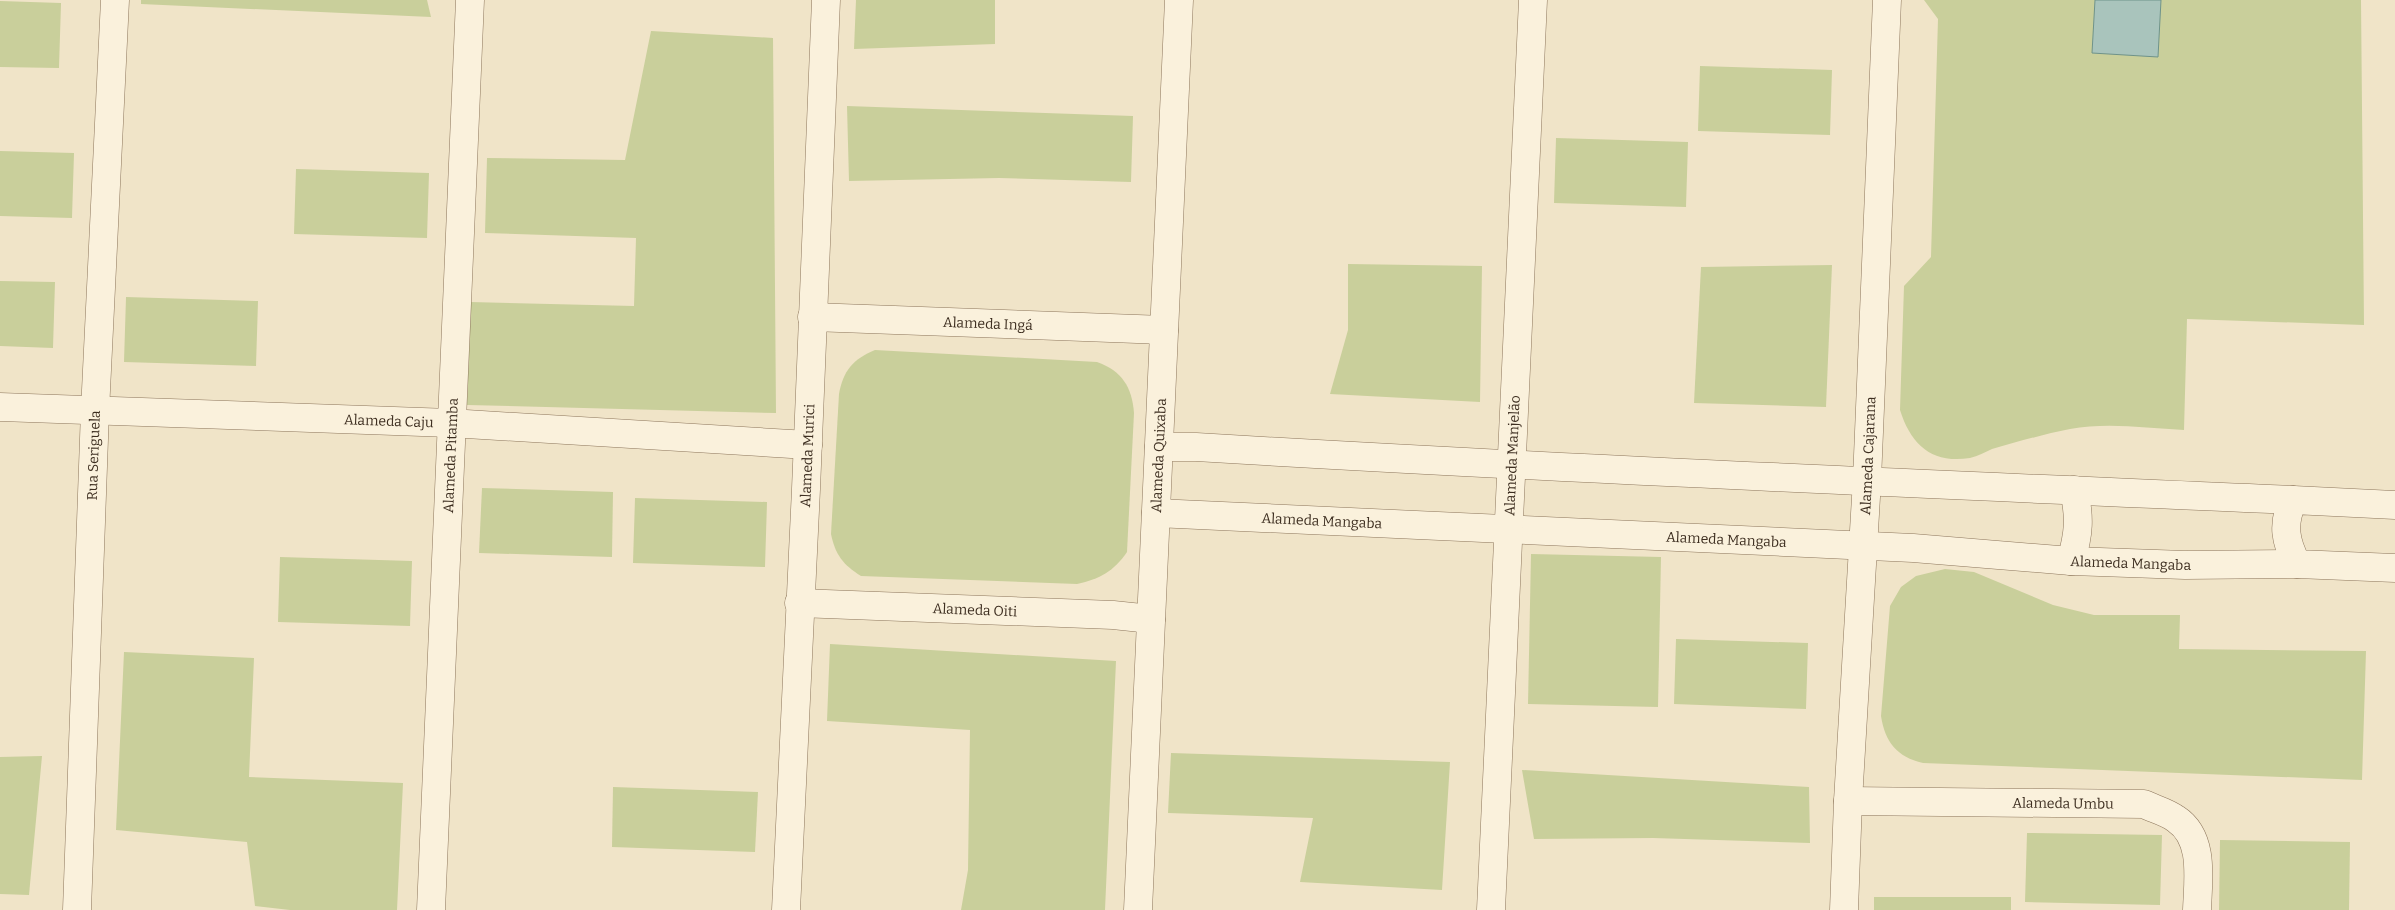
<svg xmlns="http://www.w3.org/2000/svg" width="2395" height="910" viewBox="0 0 2395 910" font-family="Bitter,serif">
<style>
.green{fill:#c9cf9b}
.water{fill:#a9c4bc;stroke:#6f938a}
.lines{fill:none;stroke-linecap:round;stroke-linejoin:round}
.minor-casing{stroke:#8d765c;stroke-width:29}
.minor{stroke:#faf1dc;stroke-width:28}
.labels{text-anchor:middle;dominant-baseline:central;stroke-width:4;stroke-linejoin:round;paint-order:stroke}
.street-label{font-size:14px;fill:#3d2e20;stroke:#f7eed8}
</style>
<rect width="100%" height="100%" fill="#f0e4c8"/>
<g class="green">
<path d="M141 0H427L431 17 141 4Z"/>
<path d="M856 0H995V44L854 49Z"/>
<path d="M1924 0H2361L2364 325 2187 319 2184 430C2146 428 2107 422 2070 429 2044 434 2017 442 1992 449 1985 452 1978 456 1970 458 1932 464 1911 445 1900 410L1904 286 1931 257 1938 19Z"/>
<path d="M0 1 61 3 59 68 0 67Z"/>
<path d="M651 31 773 38 776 413 467 405 470 302 634 306 636 238 485 233 487 158 625 160Z"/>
<path d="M1700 66 1832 70 1830 135 1698 131Z"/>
<path d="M847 106 1133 116 1131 182 999 178 849 181Z"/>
<path d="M1556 138 1688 142 1686 207 1554 203Z"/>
<path d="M0 151 74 153 72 218 0 216Z"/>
<path d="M296 169 429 173 427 238 294 234Z"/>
<path d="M1348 264 1482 266 1480 402 1330 394 1348 330Z"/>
<path d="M1832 265 1826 407 1694 403 1701 267Z"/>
<path d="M0 281 55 282 53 348 0 346Z"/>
<path d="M126 297 258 301 256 366 124 362Z"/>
<path d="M875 350 1097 362C1122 371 1132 387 1134 413L1127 552C1114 571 1100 579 1077 584L861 576C843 565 835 554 831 534L839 394C843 371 853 359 875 350Z"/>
<path d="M482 488 613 492 612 557 479 553Z"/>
<path d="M635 498 767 502 765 567 633 563Z"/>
<path d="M1531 554 1661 557 1658 707 1528 704Z"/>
<path d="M280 557 412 561 410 626 278 622Z"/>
<path d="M1945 569 1974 572 2053 605 2094 615H2180L2179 649 2366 651 2362 780 1923 763C1897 757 1885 742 1881 716L1890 606 1901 587 1916 576Z"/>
<path d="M1676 639 1808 643 1806 709 1674 704Z"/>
<path d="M830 644 1116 661 1105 910H961L968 870 970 730 827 721Z"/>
<path d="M124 652 254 658 249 777 403 783 397 910H290L255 906 247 842 116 830Z"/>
<path d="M1171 753 1450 762 1442 890 1300 882 1313 818 1168 813Z"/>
<path d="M42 756 29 895 0 894V757Z"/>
<path d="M1522 770 1809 787 1810 843 1653 838 1534 839Z"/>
<path d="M613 787 758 792 755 852 612 847Z"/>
<path d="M2027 833 2162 835 2160 905 2025 902Z"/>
<path d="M2220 840 2350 842 2349 910H2219Z"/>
<rect x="1874" y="897" width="137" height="13"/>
</g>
<path class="water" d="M2095 0H2161L2158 57 2092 53Z"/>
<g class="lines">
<defs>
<g id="minor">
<path id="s1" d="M812 317 1164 330"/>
<path id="s2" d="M0 407 450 423 808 445"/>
<path d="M1159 447H1196C1562 469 1927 484 2293 500"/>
<path d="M2395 505 2293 500C2282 524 2285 541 2297 564L2395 568"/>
<path id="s3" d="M1156 513 1913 548 2071 561 2185 565 2297 564"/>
<path d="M2071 561C2079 533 2080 518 2074 490"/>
<path id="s4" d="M799 603 1113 615 1151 619"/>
<path id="s5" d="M1848 801 2144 804C2154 809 2167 812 2176 819 2205 838 2198 880 2197 910"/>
<path id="s6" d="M77 910 95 411 115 0"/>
<path id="s7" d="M431 910 470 0"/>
<path id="s8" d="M786 910 806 489 826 0"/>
<path id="s9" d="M1138 910 1179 0"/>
<path id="s10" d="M1491 910 1533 0"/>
<path id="s11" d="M1844 910 1848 801 1867 480 1887 0"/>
</g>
</defs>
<use href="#minor" class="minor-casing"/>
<use href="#minor" class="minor"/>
</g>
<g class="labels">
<g class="street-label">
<text stroke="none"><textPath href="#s1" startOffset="176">Alameda Ingá</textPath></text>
<text stroke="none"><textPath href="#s2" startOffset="389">Alameda Caju</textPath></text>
<text stroke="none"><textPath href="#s6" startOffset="455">Rua Seriguela</textPath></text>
<text stroke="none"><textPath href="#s7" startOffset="455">Alameda Pitamba</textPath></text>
<text stroke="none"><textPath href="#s8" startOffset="455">Alameda Murici</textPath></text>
<text stroke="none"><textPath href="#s9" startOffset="455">Alameda Quixaba</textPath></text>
<text stroke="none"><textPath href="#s10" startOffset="455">Alameda Manjelão</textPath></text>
<text stroke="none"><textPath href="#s11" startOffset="455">Alameda Cajarana</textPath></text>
<text stroke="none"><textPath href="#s3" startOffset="166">Alameda Mangaba</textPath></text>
<text stroke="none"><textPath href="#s3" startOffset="571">Alameda Mangaba</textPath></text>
<text stroke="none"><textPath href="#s3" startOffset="976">Alameda Mangaba</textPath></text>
<text stroke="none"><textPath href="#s4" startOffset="176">Alameda Oiti</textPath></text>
<text stroke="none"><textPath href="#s5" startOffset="215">Alameda Umbu</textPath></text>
</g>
</g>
</svg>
